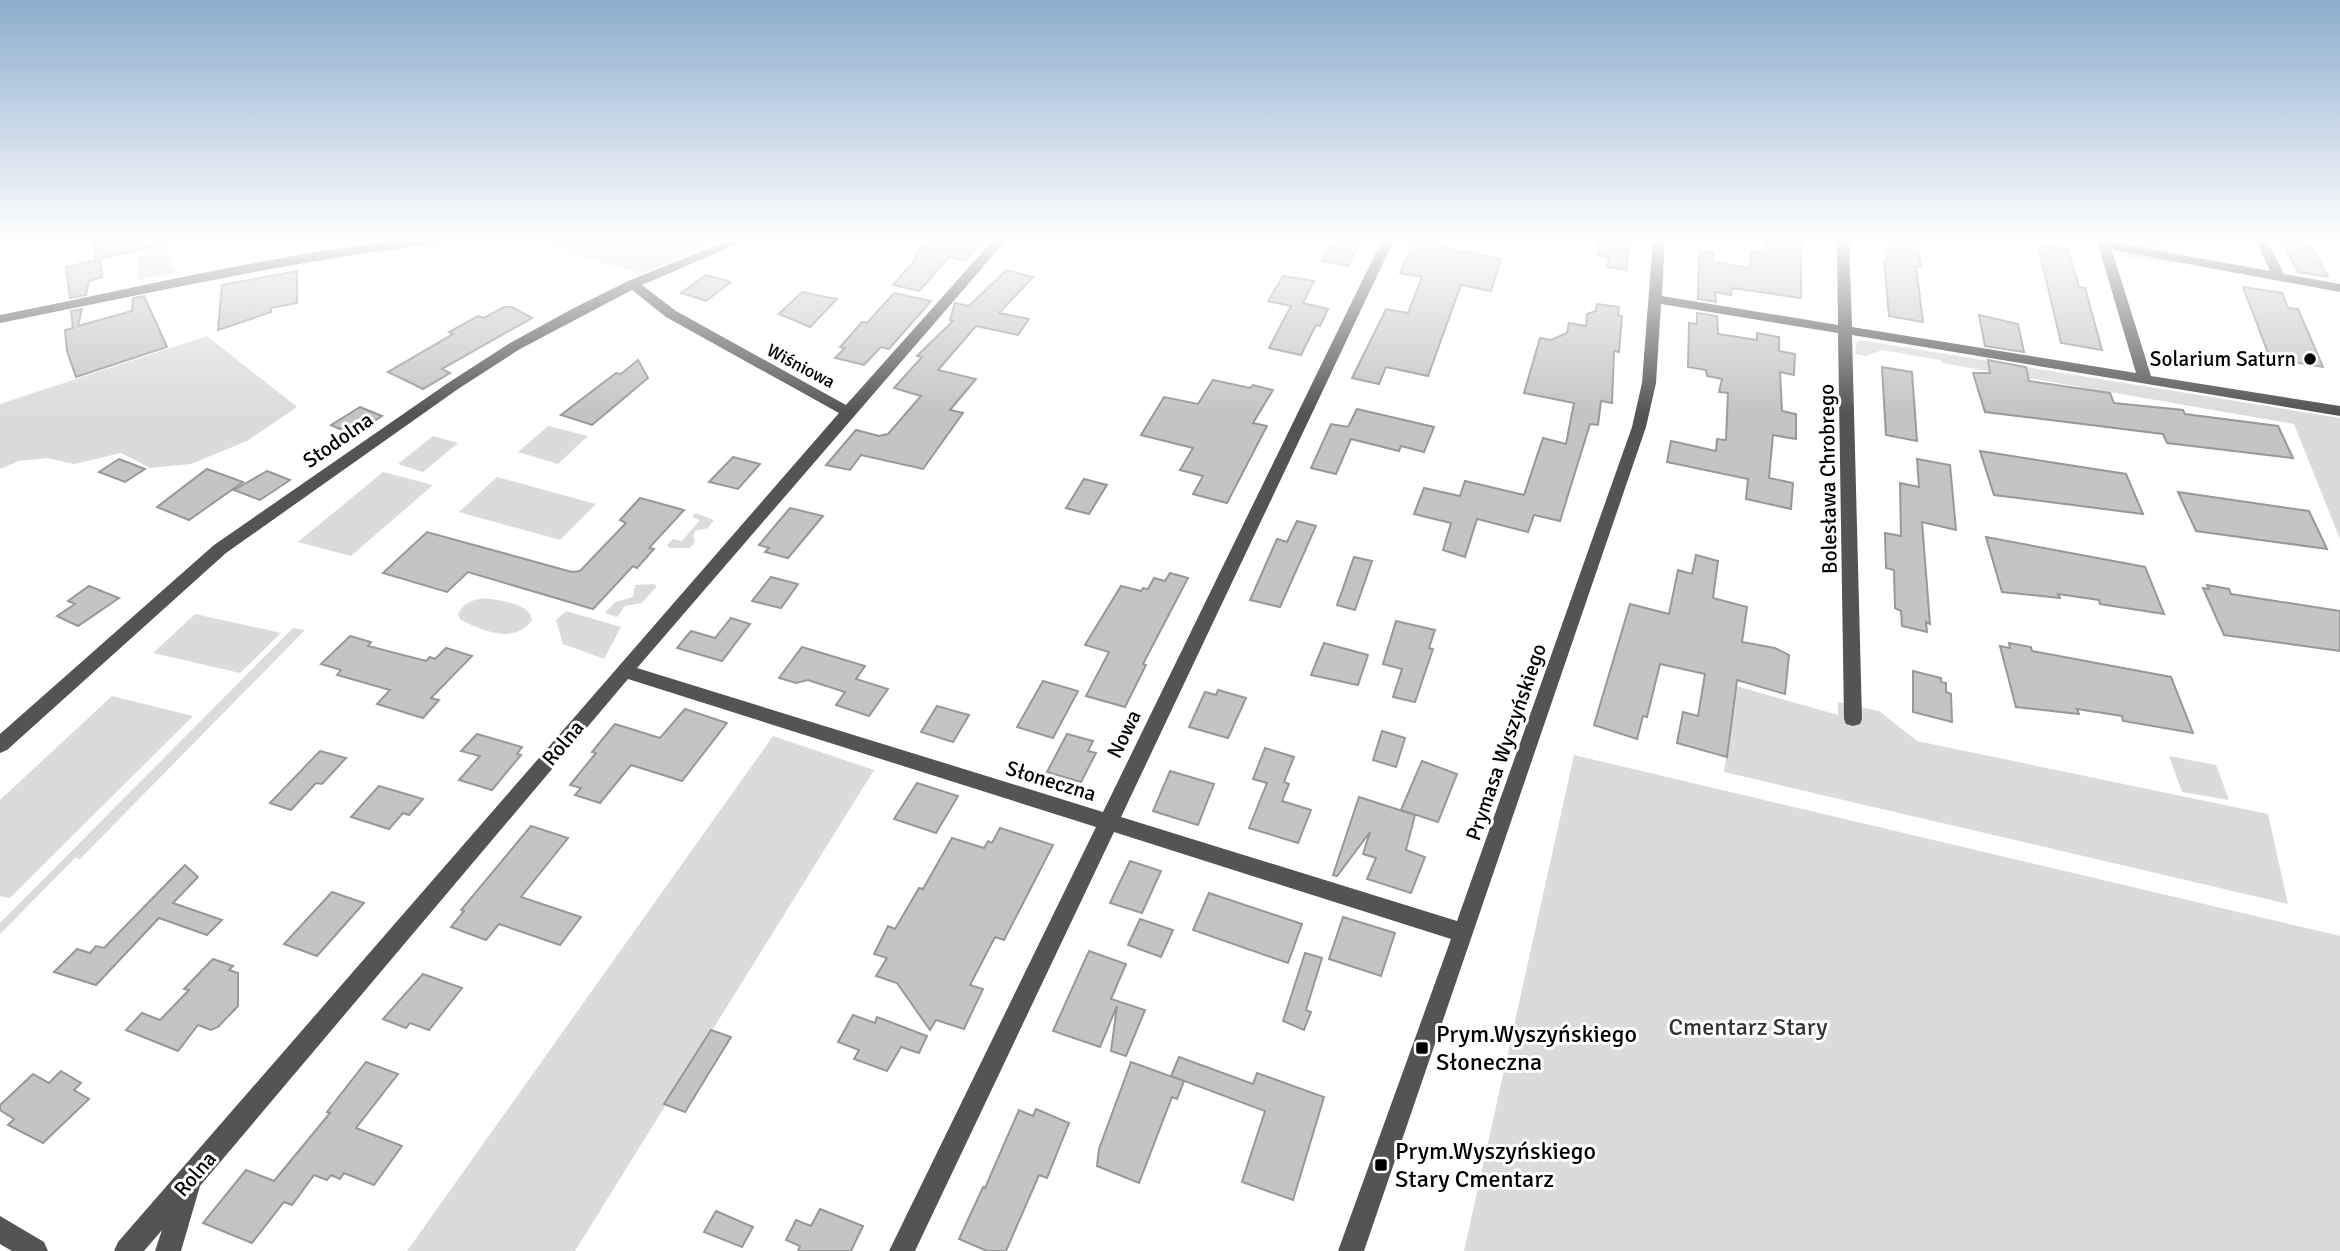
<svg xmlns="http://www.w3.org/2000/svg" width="2340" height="1251" viewBox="0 0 2340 1251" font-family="Signika,sans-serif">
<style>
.green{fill:#dbdbdb}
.building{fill:#c4c4c4;stroke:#989898;stroke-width:2}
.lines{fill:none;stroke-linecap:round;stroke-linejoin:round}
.minor{fill:#545454;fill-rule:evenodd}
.poi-dot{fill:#000;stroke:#fff;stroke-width:2.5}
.labels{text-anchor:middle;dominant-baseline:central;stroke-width:6;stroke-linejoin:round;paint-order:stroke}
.far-street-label{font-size:18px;fill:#000;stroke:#fff}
.poi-label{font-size:21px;fill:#000;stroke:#fff;text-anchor:end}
.street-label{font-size:21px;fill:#000;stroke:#fff}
.near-park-label{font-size:24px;fill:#323232;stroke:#fff}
.near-poi-label{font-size:24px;fill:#000;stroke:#fff;text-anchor:start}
</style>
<rect width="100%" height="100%" fill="#fff"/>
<g class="green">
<path d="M138 238H164L177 273 137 280Z"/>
<path d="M615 238H703L706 242 702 247 642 274 531 241Z"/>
<path d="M2113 238H2163L2173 264 2119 256Z"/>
<path d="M207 336 297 407 247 441 191 464 150 468 121 453 74 464 47 458 19 461 0 469V404Z"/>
<path d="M1860 340 2340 418V539L2294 424 1942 363 1941 360 1882 350 1866 356 1855 354 1856 343Z"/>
<path d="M548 426 588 436 558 464 518 452Z"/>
<path d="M433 436 458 443 423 472 398 464Z"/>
<path d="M383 472 433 485 351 556 298 542Z"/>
<path d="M497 477 596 504 560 540 459 512Z"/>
<path d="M696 513 714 520 708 528 695 531 693 536 695 542 690 548H670L667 545 673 539 682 541 700 520 692 517Z"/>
<path d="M654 584 657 586 642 603 625 606 617 617 605 613 615 602 633 597 635 585Z"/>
<path d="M485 598C500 601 530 603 532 620 514 645 484 631 461 620L458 615C463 602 473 600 485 598Z"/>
<path d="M566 611 621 627 604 659 563 644 556 620Z"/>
<path d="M195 614 281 633 240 673 153 653Z"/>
<path d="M293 628 305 630 80 859 75 858 0 934V923Z"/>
<path d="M1736 686 1838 715V702L1879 711 1917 741 2268 814 2288 904 1724 772Z"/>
<path d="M112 696 193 716 10 898 0 896V800Z"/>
<path d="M773 736 874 770 575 1251H407Z"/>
<path d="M1574 755 2340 936V1251H1464Z"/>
<path d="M2169 756 2216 765 2229 800 2182 792Z"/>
</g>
<g class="building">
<path d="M92 238H157L158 245 100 259 102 277 89 281 86 295 70 298 66 267 96 260Z"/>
<path d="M931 238H984L965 261 949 257 919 291 893 285 917 258 915 255Z"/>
<path d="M1334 238H1362L1348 266 1322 261Z"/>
<path d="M1416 238H1446L1442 247 1501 259 1491 291 1461 285 1428 376 1386 367 1379 384 1352 378 1386 309 1408 313 1422 277 1400 273Z"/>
<path d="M1600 238H1630L1626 270 1607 267 1609 257 1597 255Z"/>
<path d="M1766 238H1801V298L1732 288 1731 295 1715 292 1716 302 1698 299 1699 252H1713V262L1750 268 1751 251 1765 253Z"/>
<path d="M1889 238H1916L1921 267 1916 266 1923 322 1889 316 1884 261H1887L1885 245 1890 246Z"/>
<path d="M2280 238H2307L2328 277 2298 272Z"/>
<path d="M2038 245 2068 249 2079 287 2085 288 2102 350 2061 343Z"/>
<path d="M1006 270 1033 277 999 313 1029 319 1018 335 976 326 938 370 976 379 950 410 963 413 923 469 861 455 850 470 826 465 856 430 879 436 888 434 921 396 894 388 922 357 917 356 953 321 950 320 955 303 969 306Z"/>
<path d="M297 271V303L271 308V312L218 330 222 285Z"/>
<path d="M706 275 731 282 706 301 681 293Z"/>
<path d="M1283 276 1314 281 1303 303 1328 309 1320 326 1316 325 1301 355 1269 348 1291 306 1268 301Z"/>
<path d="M2243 287 2282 293 2288 308 2298 309 2323 367 2270 358Z"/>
<path d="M802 292 837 299 810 327 779 314Z"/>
<path d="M894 293 931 301 889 349 881 347 864 365 835 358 845 348 840 347 862 322 867 323Z"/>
<path d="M144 296 167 347 76 377 67 351 65 330 73 328 71 311 82 309 78 326 132 311 133 298Z"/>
<path d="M1597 304 1619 307 1618 315 1622 316 1619 352 1614 351 1612 403 1601 401 1598 425 1590 424 1560 521 1534 515 1528 532 1477 519 1465 557 1443 550 1451 523 1414 514 1424 488 1460 496 1465 481 1524 495 1543 438 1566 444 1574 403 1524 393 1540 338 1551 340 1567 333 1569 323 1586 326 1587 314 1596 311Z"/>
<path d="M504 307H512L532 318 442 369 450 373 423 389 388 372 453 334 449 332 478 316 484 318Z"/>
<path d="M1697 313 1717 316 1718 334 1757 340V333L1779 337V351L1795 354 1794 375 1780 372 1782 411 1796 414V439L1773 435 1769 478 1793 483 1791 509 1746 499 1748 479 1667 462 1671 441 1716 451 1717 439 1726 440 1728 393 1719 392 1722 379 1707 376 1706 370 1688 367 1689 323 1697 324Z"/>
<path d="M1979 315 2018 324 2024 352 1985 346Z"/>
<path d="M638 360 648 378 592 425 561 415 616 373 621 374Z"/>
<path d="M1988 360 2026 367 2029 381 2110 393 2114 403 2183 410 2185 414 2278 426 2293 458 2167 443 2163 434 1985 412 1973 373H1990Z"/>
<path d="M1882 367 1912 372 1917 441 1886 435Z"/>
<path d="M1213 380 1250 388 1253 385 1273 390 1253 423 1267 426 1227 503 1193 494 1203 476 1180 470 1193 448 1141 435 1164 397 1198 404Z"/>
<path d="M360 407 382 416 353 435 331 425Z"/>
<path d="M1357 409 1434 427 1424 452 1401 446 1399 451 1351 439 1336 474 1311 468 1331 424 1348 427Z"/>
<path d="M1980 451 2126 474 2143 514 1994 495Z"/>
<path d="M733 457 760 464 738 489 709 482Z"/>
<path d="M119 459 145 469 125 482 99 472Z"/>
<path d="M1917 459 1950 465 1956 530 1922 522 1930 624 1926 622 1927 632 1902 626 1901 611 1895 608 1894 570 1886 568 1885 533 1901 536 1900 483 1919 487Z"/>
<path d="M207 469 243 482 189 520 157 507Z"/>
<path d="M267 471 290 480 260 500 234 490Z"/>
<path d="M1084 479 1107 485 1089 514 1066 508Z"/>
<path d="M2178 492 2309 511 2327 549 2196 531Z"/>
<path d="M640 498 684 510 649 548 654 549 637 568 633 566 593 609 468 572 447 592 383 573 427 532 572 572 580 571 626 523 620 520Z"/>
<path d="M790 508 823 516 788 558 765 552 769 548 759 545Z"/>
<path d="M1297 521 1316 526 1280 607 1250 600 1277 539 1287 542Z"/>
<path d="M1986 537 2145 567 2164 614 2100 604 2099 600 2058 594 2060 598 2002 592Z"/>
<path d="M1696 555 1718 561 1713 598 1747 607 1742 642 1775 648 1789 655 1785 694 1737 680 1727 757 1677 743 1683 712 1698 716 1705 674 1660 664 1647 717 1643 716 1637 739 1594 725 1630 604 1669 614 1678 570 1692 574Z"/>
<path d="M1354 557 1372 561 1355 610 1337 605Z"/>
<path d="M1170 573 1188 578 1143 664 1146 665 1125 707 1086 696 1109 652 1085 645 1121 586 1141 591 1143 588 1148 589 1154 578 1165 581Z"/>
<path d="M771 577 798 584 781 608 752 601Z"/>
<path d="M2207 585 2229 589 2231 594 2340 611V651L2224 635 2203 588 2209 589Z"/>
<path d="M89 586 119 598 78 626 57 616 75 604 68 601Z"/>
<path d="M731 618 750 624 722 661 677 648 691 631 715 638Z"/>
<path d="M1396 621 1435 630 1429 648 1433 649 1415 702 1393 697 1402 669 1383 664Z"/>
<path d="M350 636 371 642 368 646 426 661 430 657 435 659 446 648 472 656 431 698 439 700 423 718 377 704 390 690 337 675 341 670 321 664Z"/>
<path d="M1324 643 1368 655 1358 685 1311 675Z"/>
<path d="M2009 643 2031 647 2032 651 2171 677 2193 733 2123 721 2122 716 2077 709 2079 714 2016 707 2000 646 2010 648Z"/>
<path d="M802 647 865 666 856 679 888 689 869 716 836 705 845 692 808 680 796 683 779 678Z"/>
<path d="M1913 671 1941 678V682L1946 683V692L1951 694 1952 722 1913 712Z"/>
<path d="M1043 681 1078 691 1053 738 1017 727Z"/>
<path d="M1218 690 1246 698 1228 738 1189 727 1205 692 1216 695Z"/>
<path d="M937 706 969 715 953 742 921 732Z"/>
<path d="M685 709 727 723 682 781 631 765 600 803 575 795 581 788 570 785 596 753 592 752 615 724 660 738Z"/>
<path d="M1382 731 1405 738 1396 767 1373 760Z"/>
<path d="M477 734 522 747 517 754 521 755 492 790 459 780 480 756 461 751Z"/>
<path d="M1067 734 1093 741 1088 751 1096 753 1081 782 1047 772Z"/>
<path d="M1265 748 1294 757 1284 782 1289 784 1282 801 1311 810 1298 843 1249 828 1267 783 1253 779Z"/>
<path d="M320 751 346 758 322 784 316 783 291 810 270 803Z"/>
<path d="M1422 761 1457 774 1438 822 1401 810Z"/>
<path d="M1170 771 1214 784 1198 825 1153 811Z"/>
<path d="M917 783 958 796 936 833 894 819Z"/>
<path d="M379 786 423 799 409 815 403 813 389 829 351 817Z"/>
<path d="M1359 797 1415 815 1406 850 1425 857 1411 893 1367 879 1376 858 1363 854 1370 832 1337 876 1333 875Z"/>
<path d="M531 826 568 838 521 897 581 917 560 945 499 924 486 940 451 927 464 911 461 910Z"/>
<path d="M1000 828 1053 845 1004 940 995 937 970 985 983 989 964 1029 936 1020 930 1030 897 983 876 976 887 958 874 954 888 926 895 929 919 888 923 889 952 838 984 848 988 841 992 843Z"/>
<path d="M1130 861 1161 871 1142 913 1110 903Z"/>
<path d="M185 865 198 877 173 903 222 920 207 935 159 918 96 985 54 972 77 949 90 953 96 946 104 948Z"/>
<path d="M332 892 364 903 317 956 284 944Z"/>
<path d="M1209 893 1302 924 1288 963 1193 930Z"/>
<path d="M1343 917 1395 933 1381 976 1329 959Z"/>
<path d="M1140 919 1173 930 1161 957 1128 945Z"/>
<path d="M1089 951 1126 964 1111 999 1145 1010 1126 1056 1111 1051 1117 1006 1100 1047 1053 1031Z"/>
<path d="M1305 953 1322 958 1306 1010 1311 1012 1304 1030 1283 1021Z"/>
<path d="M213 959 233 966 229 970 238 973V1006L218 1027 211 1030 198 1025 178 1051 126 1030 142 1013 160 1020 189 990 184 989Z"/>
<path d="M423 974 462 988 429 1030 410 1023 406 1028 383 1019Z"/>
<path d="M853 1015 875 1023 877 1017 927 1036 919 1053 901 1047 887 1071 854 1059 859 1050 838 1042Z"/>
<path d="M711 1030 731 1037 685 1112 664 1104Z"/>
<path d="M1179 1057 1253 1084 1257 1073 1324 1097 1293 1200 1242 1182 1265 1111 1171 1076Z"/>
<path d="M366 1062 398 1074 356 1128 402 1146 374 1185 344 1173 340 1179 331 1175 327 1180 314 1175 292 1205 284 1202 252 1243 203 1223 246 1170 274 1181 330 1113 327 1112Z"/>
<path d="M1131 1062 1184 1081 1177 1099 1172 1097 1139 1183 1097 1166 1099 1149Z"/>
<path d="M61 1071 81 1083 74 1090 89 1099 43 1143 8 1125 14 1119 0 1110V1105L33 1074 49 1083Z"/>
<path d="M1036 1109 1069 1123 1047 1178 1039 1175 1006 1251H987L959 1239 983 1187 985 1188 1019 1110 1033 1116Z"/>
<path d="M820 1209 863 1226 851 1251H798L800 1246 786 1240 796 1220 811 1226Z"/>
<path d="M716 1211 753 1227 742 1247 704 1232Z"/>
</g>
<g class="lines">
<g class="minor">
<path d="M420 238H457L451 242C299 259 150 293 0 323V315C139 287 279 253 420 238Z"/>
<path d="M735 238H751L642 285 676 311 846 405 995 238H1008L637 668 1103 812 1383 238H1395L1121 817 1457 921 1632 427 1642 383 1653 238H1665L1662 296 1838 325 1837 238H1849L1852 327 2136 373 2096 238H2108L2110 242 2270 271 2254 238H2266L2284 274 2340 284V292L2112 250 2151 376 2340 406V416L1852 335 1862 719 1860 724 1853 726 1846 724 1844 719 1838 333 1661 304 1656 383 1646 427 1364 1251H1338L1451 939 1114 832 915 1251H889L1096 827 628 679 200 1186 181 1251H155L162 1230 144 1251H114L118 1242 839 413 666 317 632 290 520 349 458 389 226 553 7 750 0 753V734L214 545 448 383 510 343 572 309 628 281Z"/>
<path d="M0 1216 44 1242 48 1251H12L0 1244Z"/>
</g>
</g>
<linearGradient id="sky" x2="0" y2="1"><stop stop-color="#8cadcc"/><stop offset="0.58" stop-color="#fff"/><stop offset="1" stop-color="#fff" stop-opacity="0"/></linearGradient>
<rect width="2340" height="413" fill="url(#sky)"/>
<g class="poi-dot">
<circle cx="2310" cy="359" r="7"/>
<rect x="1415" y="1041" width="14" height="14" rx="3.5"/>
<rect x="1374" y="1158" width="14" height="14" rx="3.5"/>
</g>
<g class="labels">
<g class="far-street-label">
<text transform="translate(801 366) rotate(28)">Wiśniowa</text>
</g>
<g class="poi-label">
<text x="2296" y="359">Solarium Saturn</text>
</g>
<g class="street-label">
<text transform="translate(338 440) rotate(-35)">Stodolna</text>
<text transform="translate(1828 479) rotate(-91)">Bolesława Chrobrego</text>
<text transform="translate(1124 734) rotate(-64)">Nowa</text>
<text transform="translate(1506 742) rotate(-71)">Prymasa Wyszyńskiego</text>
<text transform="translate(563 743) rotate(-50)">Rolna</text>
<text transform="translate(1051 781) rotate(17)">Słoneczna</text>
<text transform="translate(195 1174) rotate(-49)">Rolna</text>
</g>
<g class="near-park-label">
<text x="1748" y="1027">Cmentarz Stary</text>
</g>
<g class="near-poi-label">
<text x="1436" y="1034">Prym.Wyszyńskiego<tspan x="1436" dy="28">Słoneczna</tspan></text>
<text x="1395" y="1151">Prym.Wyszyńskiego<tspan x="1395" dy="28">Stary Cmentarz</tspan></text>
</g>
</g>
</svg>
